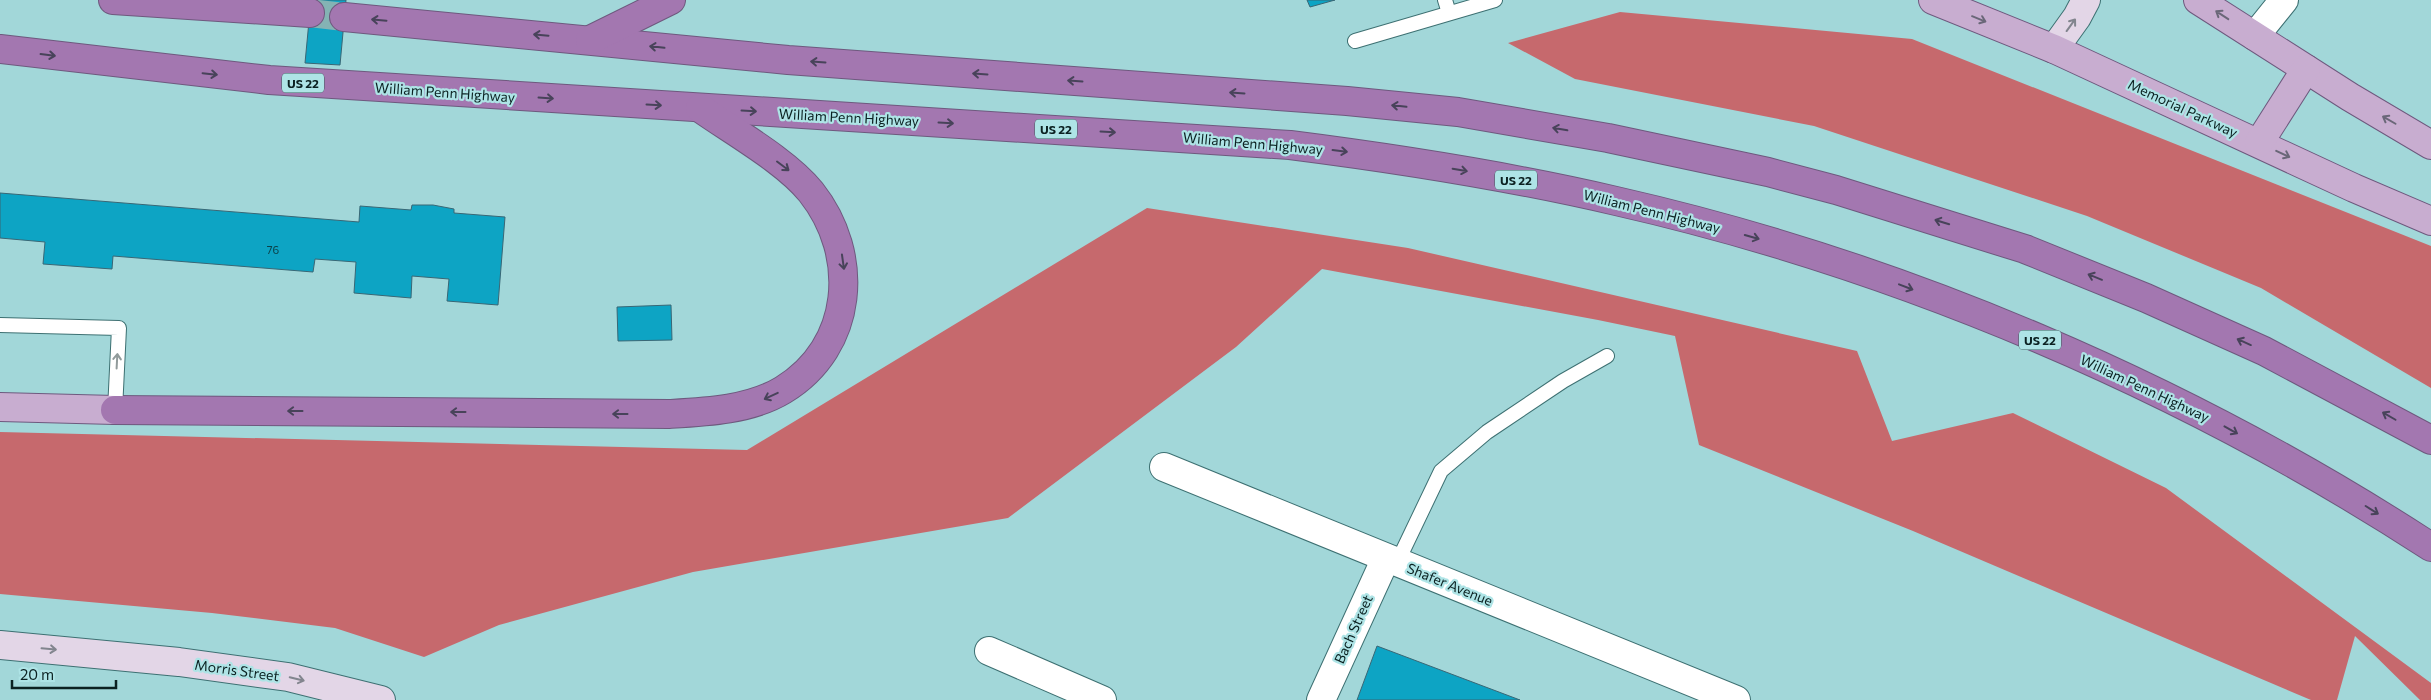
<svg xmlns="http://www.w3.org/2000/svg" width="2431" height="700" viewBox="0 0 2431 700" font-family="Commissioner,sans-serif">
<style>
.forest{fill:#c6696d}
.building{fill:#0da4c4;stroke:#396775}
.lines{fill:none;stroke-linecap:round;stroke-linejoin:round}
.highway-tunnel{stroke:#84b3b4;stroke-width:28;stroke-dasharray:28 14;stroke-linecap:butt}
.lane-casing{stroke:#3d7072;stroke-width:16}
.street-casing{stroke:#3d7072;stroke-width:30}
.secondary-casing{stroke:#3d7072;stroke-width:30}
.primary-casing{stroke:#6e597e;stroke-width:30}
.highway-casing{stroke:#6e597e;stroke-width:30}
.lane{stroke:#fff;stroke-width:14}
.street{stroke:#fff;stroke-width:28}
.secondary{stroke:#e3d6e7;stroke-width:28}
.primary{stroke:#c8add0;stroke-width:28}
.highway{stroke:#a377b0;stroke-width:28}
.oneway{stroke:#6a6778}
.oneway2{stroke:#48435a}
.oneway3{stroke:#82858e}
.oneway4{stroke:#919b9b}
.labels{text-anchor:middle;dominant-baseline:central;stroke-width:4.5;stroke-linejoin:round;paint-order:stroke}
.number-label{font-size:11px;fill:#0c424a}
.shield{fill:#aee4e6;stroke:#3c5c5c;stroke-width:1}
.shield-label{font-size:12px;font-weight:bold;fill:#0b2121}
.street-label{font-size:14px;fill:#0b2121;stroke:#aee4e6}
</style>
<rect width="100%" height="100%" fill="#a2d7d9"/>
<g class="forest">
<path d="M1620 12 1912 39 2431 246V388L2261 288 2087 216 1814 126 1575 79 1508 43Z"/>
<path d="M1147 208 1408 248 1857 351 1892 441 2013 413 2166 488 2431 683V700H2420L2355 636 2337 700H2311L1913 531 1699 445 1675 336 1598 320 1322 269 1236 347 1008 518 693 572 499 625 424 657 335 628 212 613 0 594V432L747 450Z"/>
</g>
<g class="building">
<path d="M311 0H346L340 65 305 63Z"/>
<path d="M1307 0H1335L1310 7Z"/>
<path d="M0 193 359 222 360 206 411 210 412 205H433L454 209V213L505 217 498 305 447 301 449 279 412 276 411 298 354 293 356 262 315 259 313 272 113 256 112 269 43 264 45 242 0 238Z"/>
<path d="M671 305 672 340 618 341 617 307Z"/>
<path d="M1377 646 1520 700H1357Z"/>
</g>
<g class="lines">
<path class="highway-tunnel" d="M310 13 344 17"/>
<defs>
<g id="lane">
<path d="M1445 0 1449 13"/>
<path d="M1355 41 1495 0"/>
<path d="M0 325 119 328 115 410"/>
<path d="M1397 563 1441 471 1487 432 1563 381 1607 356"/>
</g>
<g id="street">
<path d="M2255 36 2284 0"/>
<path d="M1164 467 1736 700"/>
<path d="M989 651 1102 700"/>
<path d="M1321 700 1386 558"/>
</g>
<g id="secondary">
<path d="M2054 49 2077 17 2086 0"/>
<path d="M0 645 179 662 288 677 381 700"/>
</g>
<g id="primary">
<path d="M1933 0 2054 49 2354 188 2431 221"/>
<path d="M2198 0 2350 97 2431 145"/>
<path d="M2259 143 2306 69"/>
<path d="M0 407 115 410"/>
</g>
<g id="highway">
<path d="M113 0 310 13"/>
<path d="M344 17 788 60 1347 101 1458 112 1608 138 1768 172 1836 190 2025 249 2146 298 2264 351 2431 440"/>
<path d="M590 40 671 0"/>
<path d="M0 49 269 80 1290 145C1400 159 1509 176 1616 201 1902 266 2185 387 2431 547"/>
<path d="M115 410 669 414C706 412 750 410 783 390 854 347 861 255 811 192 786 161 734 132 700 108"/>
</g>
</defs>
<use href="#lane" class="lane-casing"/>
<use href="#street" class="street-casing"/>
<use href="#secondary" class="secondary-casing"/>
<use href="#primary" class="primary-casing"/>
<use href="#highway" class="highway-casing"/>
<use href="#lane" class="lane"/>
<use href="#street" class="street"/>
<use href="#secondary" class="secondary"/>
<use href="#primary" class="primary"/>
<use href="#highway" class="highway"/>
</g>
<defs><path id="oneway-shaft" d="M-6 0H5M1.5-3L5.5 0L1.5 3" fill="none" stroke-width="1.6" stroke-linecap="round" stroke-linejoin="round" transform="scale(1.25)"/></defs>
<g class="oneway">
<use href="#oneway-shaft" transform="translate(2222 15) rotate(-147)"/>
<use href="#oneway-shaft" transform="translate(1979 19) rotate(22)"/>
<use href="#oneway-shaft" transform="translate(2389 120) rotate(-150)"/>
<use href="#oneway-shaft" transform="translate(2283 154) rotate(25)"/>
</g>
<g class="oneway2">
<use href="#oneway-shaft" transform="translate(379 20) rotate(-175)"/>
<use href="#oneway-shaft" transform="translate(541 35) rotate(-175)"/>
<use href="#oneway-shaft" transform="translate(657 47) rotate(-174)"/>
<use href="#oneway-shaft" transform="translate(48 55) rotate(7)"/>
<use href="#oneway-shaft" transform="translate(818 62) rotate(-176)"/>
<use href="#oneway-shaft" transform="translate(210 74) rotate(6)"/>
<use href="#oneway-shaft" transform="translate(980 74) rotate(-176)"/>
<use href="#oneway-shaft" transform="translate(1075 81) rotate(-176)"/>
<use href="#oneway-shaft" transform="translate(1237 93) rotate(-176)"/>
<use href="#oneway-shaft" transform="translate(546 98) rotate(4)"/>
<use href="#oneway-shaft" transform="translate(654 105) rotate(3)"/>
<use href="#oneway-shaft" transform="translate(1399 106) rotate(-174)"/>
<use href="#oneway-shaft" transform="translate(749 111) rotate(3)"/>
<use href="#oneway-shaft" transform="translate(946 123) rotate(3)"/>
<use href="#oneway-shaft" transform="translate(1560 129) rotate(-170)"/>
<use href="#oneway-shaft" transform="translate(1108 132) rotate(3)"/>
<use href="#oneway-shaft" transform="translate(1340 151) rotate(7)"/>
<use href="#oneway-shaft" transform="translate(783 166) rotate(37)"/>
<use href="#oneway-shaft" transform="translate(1460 170) rotate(10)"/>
<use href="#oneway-shaft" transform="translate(1942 222) rotate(-163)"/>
<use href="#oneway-shaft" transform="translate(1752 237) rotate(16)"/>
<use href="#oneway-shaft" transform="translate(843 262) rotate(82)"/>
<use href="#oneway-shaft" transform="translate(2095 277) rotate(-158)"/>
<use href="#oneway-shaft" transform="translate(1906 287) rotate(21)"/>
<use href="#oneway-shaft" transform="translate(2244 342) rotate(-156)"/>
<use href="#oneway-shaft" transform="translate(771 396) rotate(155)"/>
<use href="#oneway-shaft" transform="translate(295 411) rotate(-180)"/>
<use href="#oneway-shaft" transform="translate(458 412) rotate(-180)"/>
<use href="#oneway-shaft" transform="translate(620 414) rotate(-180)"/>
<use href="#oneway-shaft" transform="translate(2389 416) rotate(-150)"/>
<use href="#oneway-shaft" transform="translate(2231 430) rotate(29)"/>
<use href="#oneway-shaft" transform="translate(2372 510) rotate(32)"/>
</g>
<g class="oneway3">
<use href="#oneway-shaft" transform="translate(2071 25) rotate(-54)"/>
<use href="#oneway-shaft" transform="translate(49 649) rotate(5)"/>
<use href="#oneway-shaft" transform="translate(297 679) rotate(14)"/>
</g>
<use class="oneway4" href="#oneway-shaft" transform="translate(117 361) rotate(-87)"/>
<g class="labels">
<g class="number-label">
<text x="273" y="249">76</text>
</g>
<g class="shield">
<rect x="282" y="73.5" width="42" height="19" rx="4"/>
<rect x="1035" y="119.5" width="42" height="19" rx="4"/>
<rect x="1495" y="170.5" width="42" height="19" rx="4"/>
<rect x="2019" y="330.5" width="42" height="19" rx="4"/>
</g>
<g class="shield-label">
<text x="303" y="83">US 22</text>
<text x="1056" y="129">US 22</text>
<text x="1516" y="180">US 22</text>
<text x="2040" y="340">US 22</text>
</g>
<g class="street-label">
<text transform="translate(445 92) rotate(4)">William Penn Highway</text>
<text transform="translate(2183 108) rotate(25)">Memorial Parkway</text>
<text transform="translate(849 117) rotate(3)">William Penn Highway</text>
<text transform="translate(1253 143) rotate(5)">William Penn Highway</text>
<text transform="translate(1652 211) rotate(14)">William Penn Highway</text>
<text transform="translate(2145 388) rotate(25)">William Penn Highway</text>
<text transform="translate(1450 584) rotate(22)">Shafer Avenue</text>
<text transform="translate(1353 629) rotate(-66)">Bach Street</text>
<text transform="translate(237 670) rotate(8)">Morris Street</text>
</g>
</g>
<path d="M12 680v8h104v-8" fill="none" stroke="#0b2121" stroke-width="2.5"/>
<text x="20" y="680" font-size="15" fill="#0b2121" stroke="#aee4e6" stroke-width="4" paint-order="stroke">20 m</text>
</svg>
